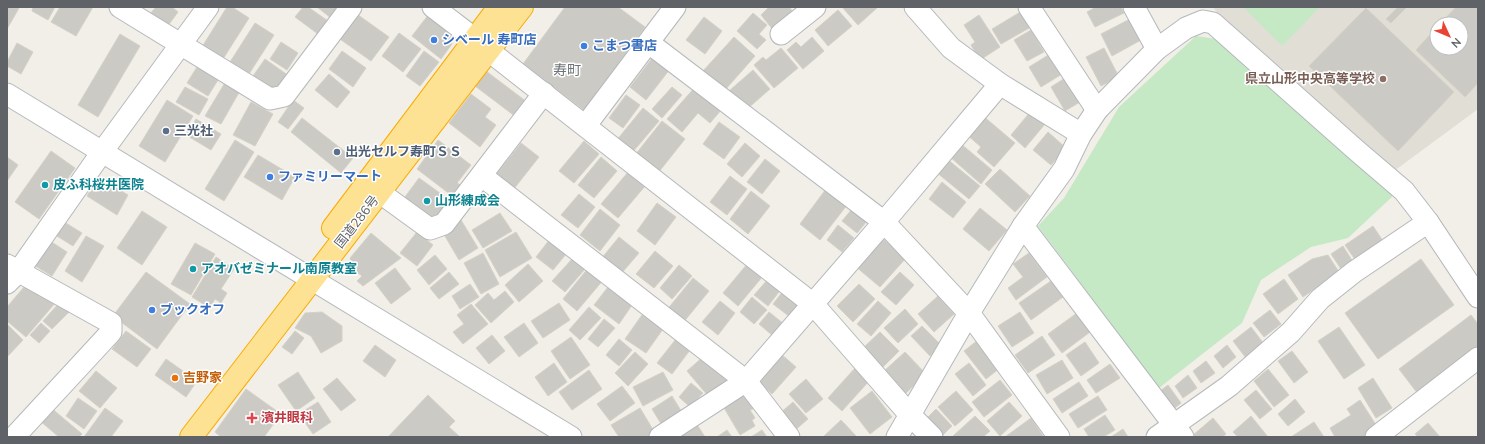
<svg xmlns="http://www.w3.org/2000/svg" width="1485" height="444" viewBox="0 0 1485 444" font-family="'Nunito Sans','Noto Sans JP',sans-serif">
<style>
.education{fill:#e1ded6;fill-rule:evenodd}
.green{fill:#c5e8c5}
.building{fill:#cccac5;stroke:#d6d1c6}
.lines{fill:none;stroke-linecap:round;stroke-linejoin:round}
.minor-casing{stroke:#b5b8bc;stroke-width:23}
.highway-casing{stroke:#f9ab00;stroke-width:24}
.minor{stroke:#fff;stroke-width:21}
.highway{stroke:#fde293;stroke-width:22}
.shop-dot{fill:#3f7fe0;stroke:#fff;stroke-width:1.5}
.education-dot{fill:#8d6e63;stroke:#fff;stroke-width:1.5}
.service-dot{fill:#5c6f8a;stroke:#fff;stroke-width:1.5}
.culture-dot{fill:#0f9aa8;stroke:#fff;stroke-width:1.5}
.food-dot{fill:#e8710a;stroke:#fff;stroke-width:1.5}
.health-dot{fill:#e0444e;stroke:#fff;stroke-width:1.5}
.labels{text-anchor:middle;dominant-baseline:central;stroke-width:3;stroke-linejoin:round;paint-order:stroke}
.shop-label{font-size:13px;font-weight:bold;fill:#366cbe;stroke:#fff;text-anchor:start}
.education-label{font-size:13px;font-weight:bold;fill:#785e54;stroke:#fff;text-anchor:end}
.service-label{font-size:13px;font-weight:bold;fill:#4e5e75;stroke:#fff;text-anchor:start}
.culture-label{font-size:13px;font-weight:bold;fill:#0d838f;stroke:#fff;text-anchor:start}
.street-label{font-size:13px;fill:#5f6368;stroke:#fff}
.food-label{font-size:13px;font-weight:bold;fill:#c56008;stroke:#fff;text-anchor:start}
.health-label{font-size:13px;font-weight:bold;fill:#be3a42;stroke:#fff;text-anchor:start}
.neighbourhood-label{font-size:14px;fill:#70757a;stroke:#fff}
</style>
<rect width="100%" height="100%" fill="#f1efe8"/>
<path class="education" d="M1213 7H1478V109L1390 174 1218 14ZM1437 24H1461V48H1437Z"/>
<g class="green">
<path d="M1243 7H1320L1282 46Z"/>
<path d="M1196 36 1216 39 1394 195 1348 238 1311 247 1261 280 1242 323 1159 388 1038 226 1064 198 1119 107Z"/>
</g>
<g class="building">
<path d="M7 7H17L19 8 7 29Z"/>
<path d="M33 7H55L48 20 32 11Z"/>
<path d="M60 7H93L76 36 51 22Z"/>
<path d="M156 7H172L178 12 167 27 150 14Z"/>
<path d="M227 7H232L249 18 223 59 202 47Z"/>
<path d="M303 7H308L328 21 318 34 295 17Z"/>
<path d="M317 7H339L331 18Z"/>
<path d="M565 7H618L645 27 584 110 523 64Z"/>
<path d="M769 7H789L794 13 774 31 761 15Z"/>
<path d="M842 7H878L858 25Z"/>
<path d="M1096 7H1121L1124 13 1095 27 1087 12Z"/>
<path d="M1398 7H1407L1391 23 1386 19Z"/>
<path d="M1456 7H1478V83L1465 97 1416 50 1437 27V48H1461V24H1440Z"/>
<path d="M1366 8 1454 92 1398 151 1309 66Z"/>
<path d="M838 10 852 26 828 46 815 30Z"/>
<path d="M1022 11 1031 27 1001 44 992 29Z"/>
<path d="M354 12 389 37 371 61 337 37Z"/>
<path d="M753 13 767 25 759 34 766 40 757 49 737 31Z"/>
<path d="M429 14 450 31 452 44 441 59 412 36Z"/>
<path d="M979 15 1000 47 980 60 971 45 975 42 964 25Z"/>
<path d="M704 17 722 31 705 54 686 40Z"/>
<path d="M1130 19 1141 40 1112 56 1101 34Z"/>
<path d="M255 23 274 35 249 74 230 62Z"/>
<path d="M1031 30 1044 52 1027 61 1014 40Z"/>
<path d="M399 33 421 49 403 72 382 56Z"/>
<path d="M120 34 140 46 98 117 78 105Z"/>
<path d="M734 37 755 56 725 90 703 71Z"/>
<path d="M812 37 824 51 803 69 787 50 796 42 801 47Z"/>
<path d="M281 42 298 53 287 70 270 59Z"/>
<path d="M17 43 33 52 21 74 7 66V62Z"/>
<path d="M781 48 798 68 774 88 754 65 763 57 766 60Z"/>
<path d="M1104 48 1119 77 1101 86 1086 57Z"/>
<path d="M342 51 366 68 353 87 329 69Z"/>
<path d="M424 51 439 62 420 86 406 76Z"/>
<path d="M1050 54 1062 74 1041 87 1029 67Z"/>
<path d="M653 57 670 69 646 100 630 87Z"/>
<path d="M265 59 289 76 277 92 253 76Z"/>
<path d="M197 67 218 80 208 96 187 83Z"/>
<path d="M753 70 770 89 746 110 729 91Z"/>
<path d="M486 71 527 102 516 117 475 86Z"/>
<path d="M329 74 350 92 337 108 315 90Z"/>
<path d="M1065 78 1080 102 1065 111 1051 87Z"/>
<path d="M226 81 241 89 221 124 205 116Z"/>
<path d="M696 86 722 109 710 123 698 113 682 132 667 119Z"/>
<path d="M185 87 208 99 199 115 176 102Z"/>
<path d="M672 87 682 95 662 118 652 109Z"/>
<path d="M471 94 491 109 485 117 496 125 480 147 449 123Z"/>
<path d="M626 95 640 105 623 128 609 118Z"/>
<path d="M167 100 193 116 165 162 139 146Z"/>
<path d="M293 100 304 108 288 129 278 122Z"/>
<path d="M251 102 273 114 255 146 233 135Z"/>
<path d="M643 108 659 121 631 154 616 141Z"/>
<path d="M1031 111 1045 124 1025 148 1011 135Z"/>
<path d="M982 115 1015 143 994 167 977 152 981 147 966 134Z"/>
<path d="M302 118 353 158 341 173 291 132Z"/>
<path d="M196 119 221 134 211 150 186 135Z"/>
<path d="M662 121 685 139 658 173 635 155Z"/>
<path d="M719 122 740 137 724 159 703 144Z"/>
<path d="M1048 132 1066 148 1051 165 1033 150Z"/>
<path d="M235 140 254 152 224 201 205 189Z"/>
<path d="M438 140 471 165 457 183 464 187 455 198 417 169Z"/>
<path d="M584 141 599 154 574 183 559 171Z"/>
<path d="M521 143 539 157 513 190 495 176Z"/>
<path d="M745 143 760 156 742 177 727 164Z"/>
<path d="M960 143 992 170 981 184 949 156Z"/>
<path d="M51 151 75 168 39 219 15 202Z"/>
<path d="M258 155 295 177 282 200 244 177Z"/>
<path d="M7 157 18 165 7 181Z"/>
<path d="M601 157 617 171 594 198 578 185Z"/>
<path d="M765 159 780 171 762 194 747 182Z"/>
<path d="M947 159 980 186 969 199 936 172Z"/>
<path d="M1000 169 1030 196 1015 212 985 184Z"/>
<path d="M629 171 646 185 618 218 601 204Z"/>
<path d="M730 176 747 189 727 215 710 202Z"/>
<path d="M98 177 128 195 117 215 87 196Z"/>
<path d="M419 178 451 201 434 224 402 201Z"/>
<path d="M942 182 966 202 953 218 929 199Z"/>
<path d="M826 189 847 205 820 240 800 224Z"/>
<path d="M751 191 770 206 748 234 730 219Z"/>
<path d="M579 194 595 207 578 228 561 215Z"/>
<path d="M657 203 676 217 655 245 637 231Z"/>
<path d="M980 208 1007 230 989 251 963 229Z"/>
<path d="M600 209 620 225 600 251 580 235Z"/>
<path d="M852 209 867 221 857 233 842 221Z"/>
<path d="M142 211 167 227 142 265 117 248Z"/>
<path d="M500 213 512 231 483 248 472 230Z"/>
<path d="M61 220 82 233 73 246 52 233Z"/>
<path d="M461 220 478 248 459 260 442 231Z"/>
<path d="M838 225 854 238 842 252 827 240Z"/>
<path d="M1373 226 1383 241 1356 261 1345 245Z"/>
<path d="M417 232 433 245 417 266 400 253Z"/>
<path d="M516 232 532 258 500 277 485 250Z"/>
<path d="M371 233 401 258 363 286 357 281 362 276 354 270 350 258Z"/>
<path d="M86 236 104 246 82 282 65 271Z"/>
<path d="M619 237 639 253 620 275 601 259Z"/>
<path d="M881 237 906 258 880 287 855 266Z"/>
<path d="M47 239 67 252 52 276 32 264Z"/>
<path d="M550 239 567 253 553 270 536 257Z"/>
<path d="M195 243 215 254 191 295 171 284Z"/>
<path d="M1343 246 1353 262 1341 269 1331 254Z"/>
<path d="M655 251 673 266 654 288 636 274Z"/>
<path d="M483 253 499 284 481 294 464 263Z"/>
<path d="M1029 253 1047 277 1016 300 1008 288 1023 277 1013 264Z"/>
<path d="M435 255 447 269 429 285 417 270Z"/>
<path d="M1328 255 1339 272 1303 297 1288 275 1312 259Z"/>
<path d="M216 257 234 269 221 289 227 293 221 303 215 299 210 308 192 297Z"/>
<path d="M573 258 585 269 565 292 552 281Z"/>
<path d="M1421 259 1454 305 1378 359 1345 313Z"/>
<path d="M748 263 763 276 738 306 723 293Z"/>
<path d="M528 264 543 281 519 302 505 285Z"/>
<path d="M679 265 692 276 672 299 660 288Z"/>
<path d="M589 267 604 279 577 311 563 299Z"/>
<path d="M395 268 411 289 391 304 375 283Z"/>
<path d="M146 272 190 304 157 349 113 316Z"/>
<path d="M449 272 459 284 439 299 430 288Z"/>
<path d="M900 272 914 285 896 305 881 292Z"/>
<path d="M693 278 709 291 682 324 666 311Z"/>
<path d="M769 278 782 288 768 306 754 295Z"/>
<path d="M1284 279 1298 299 1278 314 1263 294Z"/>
<path d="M30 280 56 302 26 337 7 321V307Z"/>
<path d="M1051 281 1063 297 1031 320 1019 303Z"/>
<path d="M470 284 479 297 460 309 452 296Z"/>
<path d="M859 284 875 299 853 322 837 306Z"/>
<path d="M608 287 632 305 619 324 594 305Z"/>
<path d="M784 290 801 303 790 317 773 304Z"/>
<path d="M505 291 514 302 491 323 475 305 488 293 494 300Z"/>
<path d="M938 296 954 314 934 332 918 314Z"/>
<path d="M752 297 767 310 754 324 740 312Z"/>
<path d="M720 301 735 313 718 335 702 322Z"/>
<path d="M878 301 891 313 871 336 857 324Z"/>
<path d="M60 302 70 311 52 329 43 321Z"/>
<path d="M559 303 570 320 543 338 531 321Z"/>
<path d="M471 304 488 324 463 344 453 332 464 324 457 315Z"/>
<path d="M589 307 601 318 580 340 569 330Z"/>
<path d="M905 309 918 324 898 343 884 328Z"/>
<path d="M1270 310 1281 324 1264 337 1253 323Z"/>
<path d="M322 312 342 326V341L321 353 311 336 295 328 305 313Z"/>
<path d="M769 312 784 324 773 336 759 324Z"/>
<path d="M1020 312 1034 333 1012 347 998 326Z"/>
<path d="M1077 313 1090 332 1062 353 1048 334Z"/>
<path d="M642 315 663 329 646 353 625 339Z"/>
<path d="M1471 315 1478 324V348L1418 394 1399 369Z"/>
<path d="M604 319 615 328 598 347 588 339Z"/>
<path d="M41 323 50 331 39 343 30 335Z"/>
<path d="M524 323 538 343 519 357 504 337Z"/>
<path d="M7 324 23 340 7 357Z"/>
<path d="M922 326 941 345 930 356 911 336Z"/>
<path d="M1251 327 1264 344 1246 358 1233 341Z"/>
<path d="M1339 327 1365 365 1344 379 1318 341Z"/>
<path d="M126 331 151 349 137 367 112 349Z"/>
<path d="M295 331 304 338 292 354 282 347Z"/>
<path d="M880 332 899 351 881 369 862 349Z"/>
<path d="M492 335 505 351 489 364 476 348Z"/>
<path d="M1042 336 1055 355 1028 373 1015 355Z"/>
<path d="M571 337 590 365 570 379 551 351Z"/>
<path d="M619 339 632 350 619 366 606 355Z"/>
<path d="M676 339 690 350 672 374 657 363Z"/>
<path d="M978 340 1000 368 986 379 964 351Z"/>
<path d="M1085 342 1099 363 1081 376 1066 355Z"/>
<path d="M375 345 396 360 385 377 363 361Z"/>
<path d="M1227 345 1236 357 1223 368 1214 356Z"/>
<path d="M1292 351 1308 372 1294 383 1278 361Z"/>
<path d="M635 352 648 364 628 386 615 373Z"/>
<path d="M905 352 926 374 904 395 883 372Z"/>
<path d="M781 354 796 367 772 394 757 381Z"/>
<path d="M704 356 727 381 709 397 687 371Z"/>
<path d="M166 359 197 381 186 397 155 375Z"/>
<path d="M1062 360 1073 378 1047 394 1036 375Z"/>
<path d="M1206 361 1215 373 1201 383 1193 371Z"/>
<path d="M554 363 567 382 548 396 535 377Z"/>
<path d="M969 363 986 385 973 396 955 374Z"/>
<path d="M1110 364 1120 378 1096 393 1087 380Z"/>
<path d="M856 367 870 380 842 411 828 398Z"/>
<path d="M1268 369 1289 395 1274 407 1254 381Z"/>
<path d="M589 370 602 389 572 410 559 392Z"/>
<path d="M96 371 117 388 100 408 79 391Z"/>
<path d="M298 372 315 398 296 411 278 385Z"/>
<path d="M663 372 673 390 643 406 633 387Z"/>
<path d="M1188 375 1197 388 1183 398 1175 386Z"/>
<path d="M337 378 356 400 341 411 323 389Z"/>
<path d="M1373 378 1392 408 1376 418 1358 388Z"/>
<path d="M806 379 823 399 806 413 789 394Z"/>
<path d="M1000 380 1012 395 984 417 972 402Z"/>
<path d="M1079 382 1088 396 1062 413 1053 399Z"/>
<path d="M691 383 703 393 690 407 679 397Z"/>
<path d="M1168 385 1181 403 1170 412 1156 394Z"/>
<path d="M622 386 635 403 610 421 597 404Z"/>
<path d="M246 389 281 414 264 437H221L215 432Z"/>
<path d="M1256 390 1272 409 1260 419 1244 400Z"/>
<path d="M872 391 892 417 870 434 850 408Z"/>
<path d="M956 391 973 410 955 426 938 407Z"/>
<path d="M744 394 753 409 750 410 755 418 752 420 755 426 740 435 723 406Z"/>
<path d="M428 395 455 421 449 427 460 437H388Z"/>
<path d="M672 396 683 414 663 427 652 409Z"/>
<path d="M1098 396 1107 410 1078 428 1069 414Z"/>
<path d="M78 398 97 411 84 429 66 416Z"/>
<path d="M1295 399 1305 412 1288 426 1278 414Z"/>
<path d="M1360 400 1378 428 1365 437H1335L1330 428 1351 415 1347 409Z"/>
<path d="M318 402 331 422 313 434 299 414Z"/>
<path d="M793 402 808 419 794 431 779 414Z"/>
<path d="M1009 402 1022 416 1000 436 987 421Z"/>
<path d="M50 407 82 434 79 437H59L39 420Z"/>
<path d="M105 408 123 421 111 437H84Z"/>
<path d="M640 408 655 433 649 437H619L611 425Z"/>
<path d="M936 409 952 426 941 437 923 422Z"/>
<path d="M1105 415 1115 430 1103 437H1089L1084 429Z"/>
<path d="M975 416 990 431 983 437H955L953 436Z"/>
<path d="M1251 416 1268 437H1238L1233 432Z"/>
<path d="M1031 418 1043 436 1041 437H1005Z"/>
<path d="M1213 418 1226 434 1222 437H1193L1192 436Z"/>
<path d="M841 420 857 437H823Z"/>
<path d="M1314 422 1324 437H1291Z"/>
<path d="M696 423 705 437H675Z"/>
<path d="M1428 423 1440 437H1418L1415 434Z"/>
<path d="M1123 429 1128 437H1111Z"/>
<path d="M727 430 732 437H717Z"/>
<path d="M762 430 767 437H751Z"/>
</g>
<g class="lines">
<defs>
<g id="minor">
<path d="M120 7 270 99 284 96 351 7"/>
<path d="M433 7 475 39"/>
<path d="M915 7 951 48 1000 84 1081 134"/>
<path d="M1029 7 1097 110"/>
<path d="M1134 7 1157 49"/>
<path d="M781 34 815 7"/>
<path d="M649 43 884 222 969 313 1059 437"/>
<path d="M489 51 813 304 910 415 932 437"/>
<path d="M7 94 571 437"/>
<path d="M586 125 675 7"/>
<path d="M482 176 746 381 789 437"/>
<path d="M379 192 430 229 444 224 544 93"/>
<path d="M1023 226 1183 437"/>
<path d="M7 265 111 323V332L14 437"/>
<path d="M7 283 18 272 102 152 208 7"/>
<path d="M660 437 746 381 884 222 1000 84"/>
<path d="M897 437 969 313 1023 226 1064 169 1081 134 1097 110 1157 49 1186 28 1203 21 1213 23 1356 150 1404 191 1428 222 1478 297"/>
<path d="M1157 437 1229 386 1291 332 1320 299 1354 272 1428 222"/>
<path d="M1376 437 1478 358"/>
</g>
<g id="highway">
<path d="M333 228 499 7"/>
<path d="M191 437 522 7"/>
</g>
</defs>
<use href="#minor" class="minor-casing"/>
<use href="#highway" class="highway-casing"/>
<use href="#minor" class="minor"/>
<use href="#highway" class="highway"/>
</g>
<g class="shop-dot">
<circle cx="434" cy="40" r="4"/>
<circle cx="584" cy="46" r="4"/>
<circle cx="270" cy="177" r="4"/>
<circle cx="152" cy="310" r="4"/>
</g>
<circle class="education-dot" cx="1383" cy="79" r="4"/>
<g class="service-dot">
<circle cx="166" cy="131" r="4"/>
<circle cx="337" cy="152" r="4"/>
</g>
<g class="culture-dot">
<circle cx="45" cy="185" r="4"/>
<circle cx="427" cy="201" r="4"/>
<circle cx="193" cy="269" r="4"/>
</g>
<circle class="food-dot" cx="175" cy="378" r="4"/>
<path class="health-dot" d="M250 412h4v4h4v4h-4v4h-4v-4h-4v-4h4z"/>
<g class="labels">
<g class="shop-label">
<text x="442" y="40">シベール 寿町店</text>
<text x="592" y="46">こまつ書店</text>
<text x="278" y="177">ファミリーマート</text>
<text x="160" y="310">ブックオフ</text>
</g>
<g class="education-label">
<text x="1375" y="79">県立山形中央高等学校</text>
</g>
<g class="service-label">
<text x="174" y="131">三光社</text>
<text x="345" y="152">出光セルフ寿町ＳＳ</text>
</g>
<g class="culture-label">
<text x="53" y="185">皮ふ科桜井医院</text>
<text x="435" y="201">山形練成会</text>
<text x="201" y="269">アオバゼミナール南原教室</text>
</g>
<g class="street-label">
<text transform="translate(357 222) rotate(-52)">国道286号</text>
</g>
<g class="food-label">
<text x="183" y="378">吉野家</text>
</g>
<g class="health-label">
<text x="261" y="418">濱井眼科</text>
</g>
<g class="neighbourhood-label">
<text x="567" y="70">寿町</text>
</g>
</g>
<rect width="1485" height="444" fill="none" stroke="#5f6368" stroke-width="16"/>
<g transform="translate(1449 36) rotate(134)"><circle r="19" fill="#ffffff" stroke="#bfc1c3"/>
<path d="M0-3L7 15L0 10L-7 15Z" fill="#ea4335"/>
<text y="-6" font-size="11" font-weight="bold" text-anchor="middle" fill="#5f6368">N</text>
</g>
</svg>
